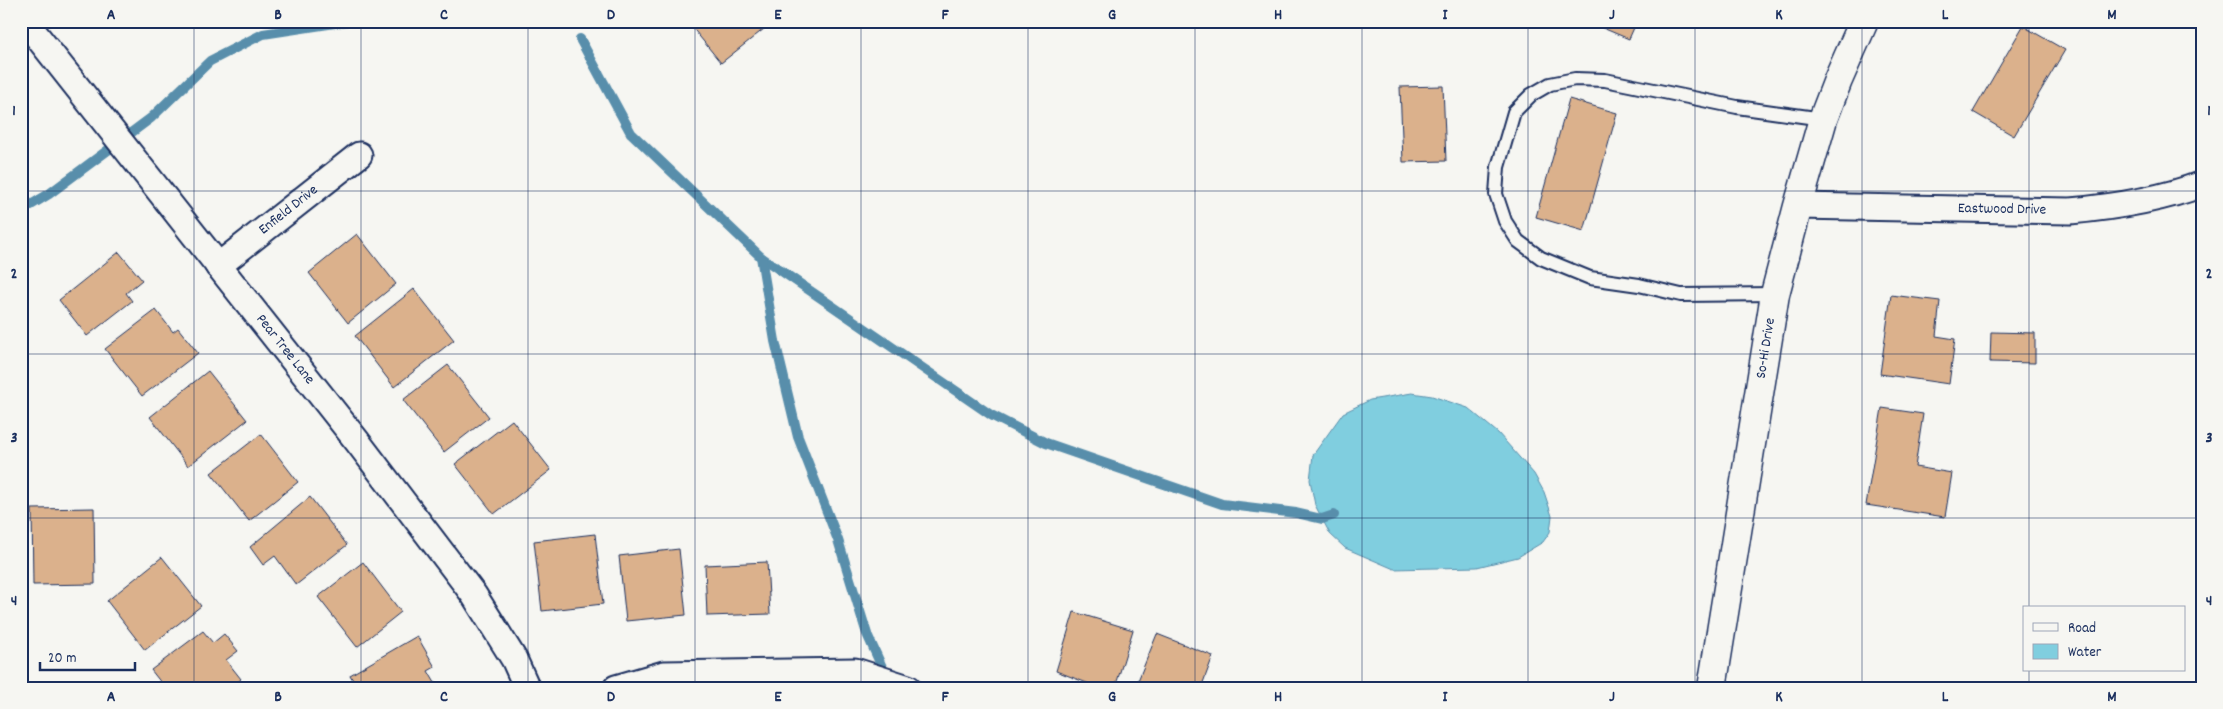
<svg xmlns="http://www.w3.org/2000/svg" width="2223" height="709" viewBox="0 0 2223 709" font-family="Dekko,sans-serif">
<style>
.water{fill:#80cedf;stroke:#588eab}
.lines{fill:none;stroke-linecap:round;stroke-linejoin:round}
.stream{stroke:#588eab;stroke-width:10}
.building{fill:#dbb18c;stroke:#1b2f5e}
.lane-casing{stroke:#1b2f5e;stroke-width:16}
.street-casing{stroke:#1b2f5e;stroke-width:29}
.secondary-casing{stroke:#1b2f5e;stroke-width:31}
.lane{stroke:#f6f6f2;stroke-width:12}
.street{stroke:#f6f6f2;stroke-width:25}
.secondary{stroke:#f6f6f2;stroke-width:28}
.grid{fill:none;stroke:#1b2f5e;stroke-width:1;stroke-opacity:0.55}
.labels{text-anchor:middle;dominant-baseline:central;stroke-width:4;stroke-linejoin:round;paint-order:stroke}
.street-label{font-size:15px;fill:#1b2f5e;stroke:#f6f6f2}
.neatline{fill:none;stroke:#1b2f5e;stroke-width:2}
.grid-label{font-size:16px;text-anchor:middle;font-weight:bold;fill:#1b2f5e}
</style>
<rect width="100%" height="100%" fill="#f6f6f2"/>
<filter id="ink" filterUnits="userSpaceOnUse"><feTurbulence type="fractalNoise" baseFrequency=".02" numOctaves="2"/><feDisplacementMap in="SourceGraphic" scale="10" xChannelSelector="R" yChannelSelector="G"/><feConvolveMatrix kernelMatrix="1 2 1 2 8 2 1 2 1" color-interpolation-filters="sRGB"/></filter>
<g filter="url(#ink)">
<path class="water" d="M1412 393 1432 396 1468 408 1498 433 1534 474 1544 492 1552 516 1550 532 1543 542 1518 557 1477 567 1394 569 1345 548 1330 534 1315 505 1310 480 1313 455 1343 413 1370 400Z"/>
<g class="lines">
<g class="stream">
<path d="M580 39 631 133 761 257 991 415 1046 443 1222 504 1296 513 1322 519 1334 515"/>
<path d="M21 211 49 194 151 118 210 61 263 34 348 21"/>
<path d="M761 257 775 341 798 437 838 540 867 634 887 678"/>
</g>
</g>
<g class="building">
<path d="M697 21H774L721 63 691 26Z"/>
<path d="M1600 21H1637L1629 39 1598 26Z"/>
<path d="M2023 26 2065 50 2014 136 1973 112Z"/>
<path d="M1443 86 1446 161 1403 162 1400 87Z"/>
<path d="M1569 99 1617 113 1584 231 1536 217Z"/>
<path d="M357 234 396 284 348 323 309 273Z"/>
<path d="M119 252 142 280 126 293 132 301 87 336 59 300Z"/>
<path d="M414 289 454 340 394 387 355 336Z"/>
<path d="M1891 295 1940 301 1936 336 1955 339 1949 384 1880 374Z"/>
<path d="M156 310 173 332 178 328 198 353 142 396 105 349Z"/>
<path d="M1991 332 2035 333V363L1990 362Z"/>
<path d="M448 365 489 417 444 452 403 400Z"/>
<path d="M208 371 247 420 188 466 150 417Z"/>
<path d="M1882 408 1923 414 1915 467 1952 473 1945 517 1866 505Z"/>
<path d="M512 420 551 470 494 514 455 464Z"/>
<path d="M261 434 298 482 249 521 211 473Z"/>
<path d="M310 497 347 545 296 585 275 556 263 565 250 547Z"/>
<path d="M94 508 95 584 33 585 32 509Z"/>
<path d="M595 534 603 604 542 611 534 541Z"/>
<path d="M679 549 686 615 626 621 619 556Z"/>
<path d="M162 557 201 606 145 650 107 601Z"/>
<path d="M363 562 401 612 357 647 318 597Z"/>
<path d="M767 562 770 614 707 616 705 565Z"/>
<path d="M1074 612 1133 630 1115 688H1100L1056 671Z"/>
<path d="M203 631 213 643 224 634 238 651 226 660 241 679 231 688H160L159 686 162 684 151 670Z"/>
<path d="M1157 634 1213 656 1201 688H1135Z"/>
<path d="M417 636 435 667 428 671 438 688H344L343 686 353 680 350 675Z"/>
</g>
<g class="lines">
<defs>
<path id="lane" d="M1775 294 1681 295 1639 285 1590 278 1541 258 1518 241 1505 221 1496 194 1498 167 1514 112 1531 95 1550 84 1575 79 1605 80 1737 107 1823 119"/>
<g id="street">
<path id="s1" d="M25 21 357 441 474 595 514 659 527 688"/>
<path id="s2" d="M1798 206 2070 211C2115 207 2160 200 2202 184"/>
<path id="s3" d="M218 266 359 155"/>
<path d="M616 688 664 674 855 671 908 688"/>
</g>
<g id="secondary">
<path id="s4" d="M1712 688 1775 294 1798 206 1823 119 1838 80 1864 21"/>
</g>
</defs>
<use href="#lane" class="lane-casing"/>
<use href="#street" class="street-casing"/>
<use href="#secondary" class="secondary-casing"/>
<use href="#lane" class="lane"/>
<use href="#street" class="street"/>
<use href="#secondary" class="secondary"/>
</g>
</g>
<path class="grid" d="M194 21V688M361 21V688M528 21V688M695 21V688M861 21V688M1028 21V688M1195 21V688M1362 21V688M1528 21V688M1695 21V688M1862 21V688M2029 21V608M21 191H2202M21 354H2202M21 518H2202M2029 670V688"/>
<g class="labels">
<g class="street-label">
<text stroke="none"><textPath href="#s3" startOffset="90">Enfield Drive</textPath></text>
<text stroke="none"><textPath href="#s2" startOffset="204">Eastwood Drive</textPath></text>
<text stroke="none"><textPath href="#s4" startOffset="344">So-Hi Drive</textPath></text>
<text stroke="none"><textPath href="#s1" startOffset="419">Pear Tree Lane</textPath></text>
</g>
</g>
<rect width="2223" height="709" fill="none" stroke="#f6f6f2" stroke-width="55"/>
<rect x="2023" y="606" width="162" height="65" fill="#f6f6f2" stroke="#9ea6b7"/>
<rect x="2033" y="623" width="25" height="8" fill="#f6f6f2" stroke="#9ea6b7"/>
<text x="2068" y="632" font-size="15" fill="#1b2f5e">Road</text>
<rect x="2033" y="644" width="25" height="15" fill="#80cedf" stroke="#9ea6b7"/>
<text x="2068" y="656" font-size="15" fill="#1b2f5e">Water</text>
<path d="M40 662v8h95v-8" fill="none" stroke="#1b2f5e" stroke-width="2.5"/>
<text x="48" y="662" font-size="15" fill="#1b2f5e" stroke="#f6f6f2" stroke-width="4" paint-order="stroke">20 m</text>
<rect x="28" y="28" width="2168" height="654" class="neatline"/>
<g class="grid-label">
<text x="111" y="19">A</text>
<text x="278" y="19">B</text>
<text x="444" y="19">C</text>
<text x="611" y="19">D</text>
<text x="778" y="19">E</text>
<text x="945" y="19">F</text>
<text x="1112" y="19">G</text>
<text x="1278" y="19">H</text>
<text x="1445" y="19">I</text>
<text x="1612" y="19">J</text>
<text x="1779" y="19">K</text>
<text x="1945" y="19">L</text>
<text x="2112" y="19">M</text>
<text x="14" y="115">1</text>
<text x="2209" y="115">1</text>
<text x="14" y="278">2</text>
<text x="2209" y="278">2</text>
<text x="14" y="442">3</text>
<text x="2209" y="442">3</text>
<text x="14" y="605">4</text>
<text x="2209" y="605">4</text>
<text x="111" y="701">A</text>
<text x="278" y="701">B</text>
<text x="444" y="701">C</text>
<text x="611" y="701">D</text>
<text x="778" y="701">E</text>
<text x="945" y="701">F</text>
<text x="1112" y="701">G</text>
<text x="1278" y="701">H</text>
<text x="1445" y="701">I</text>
<text x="1612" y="701">J</text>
<text x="1779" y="701">K</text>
<text x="1945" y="701">L</text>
<text x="2112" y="701">M</text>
</g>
</svg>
